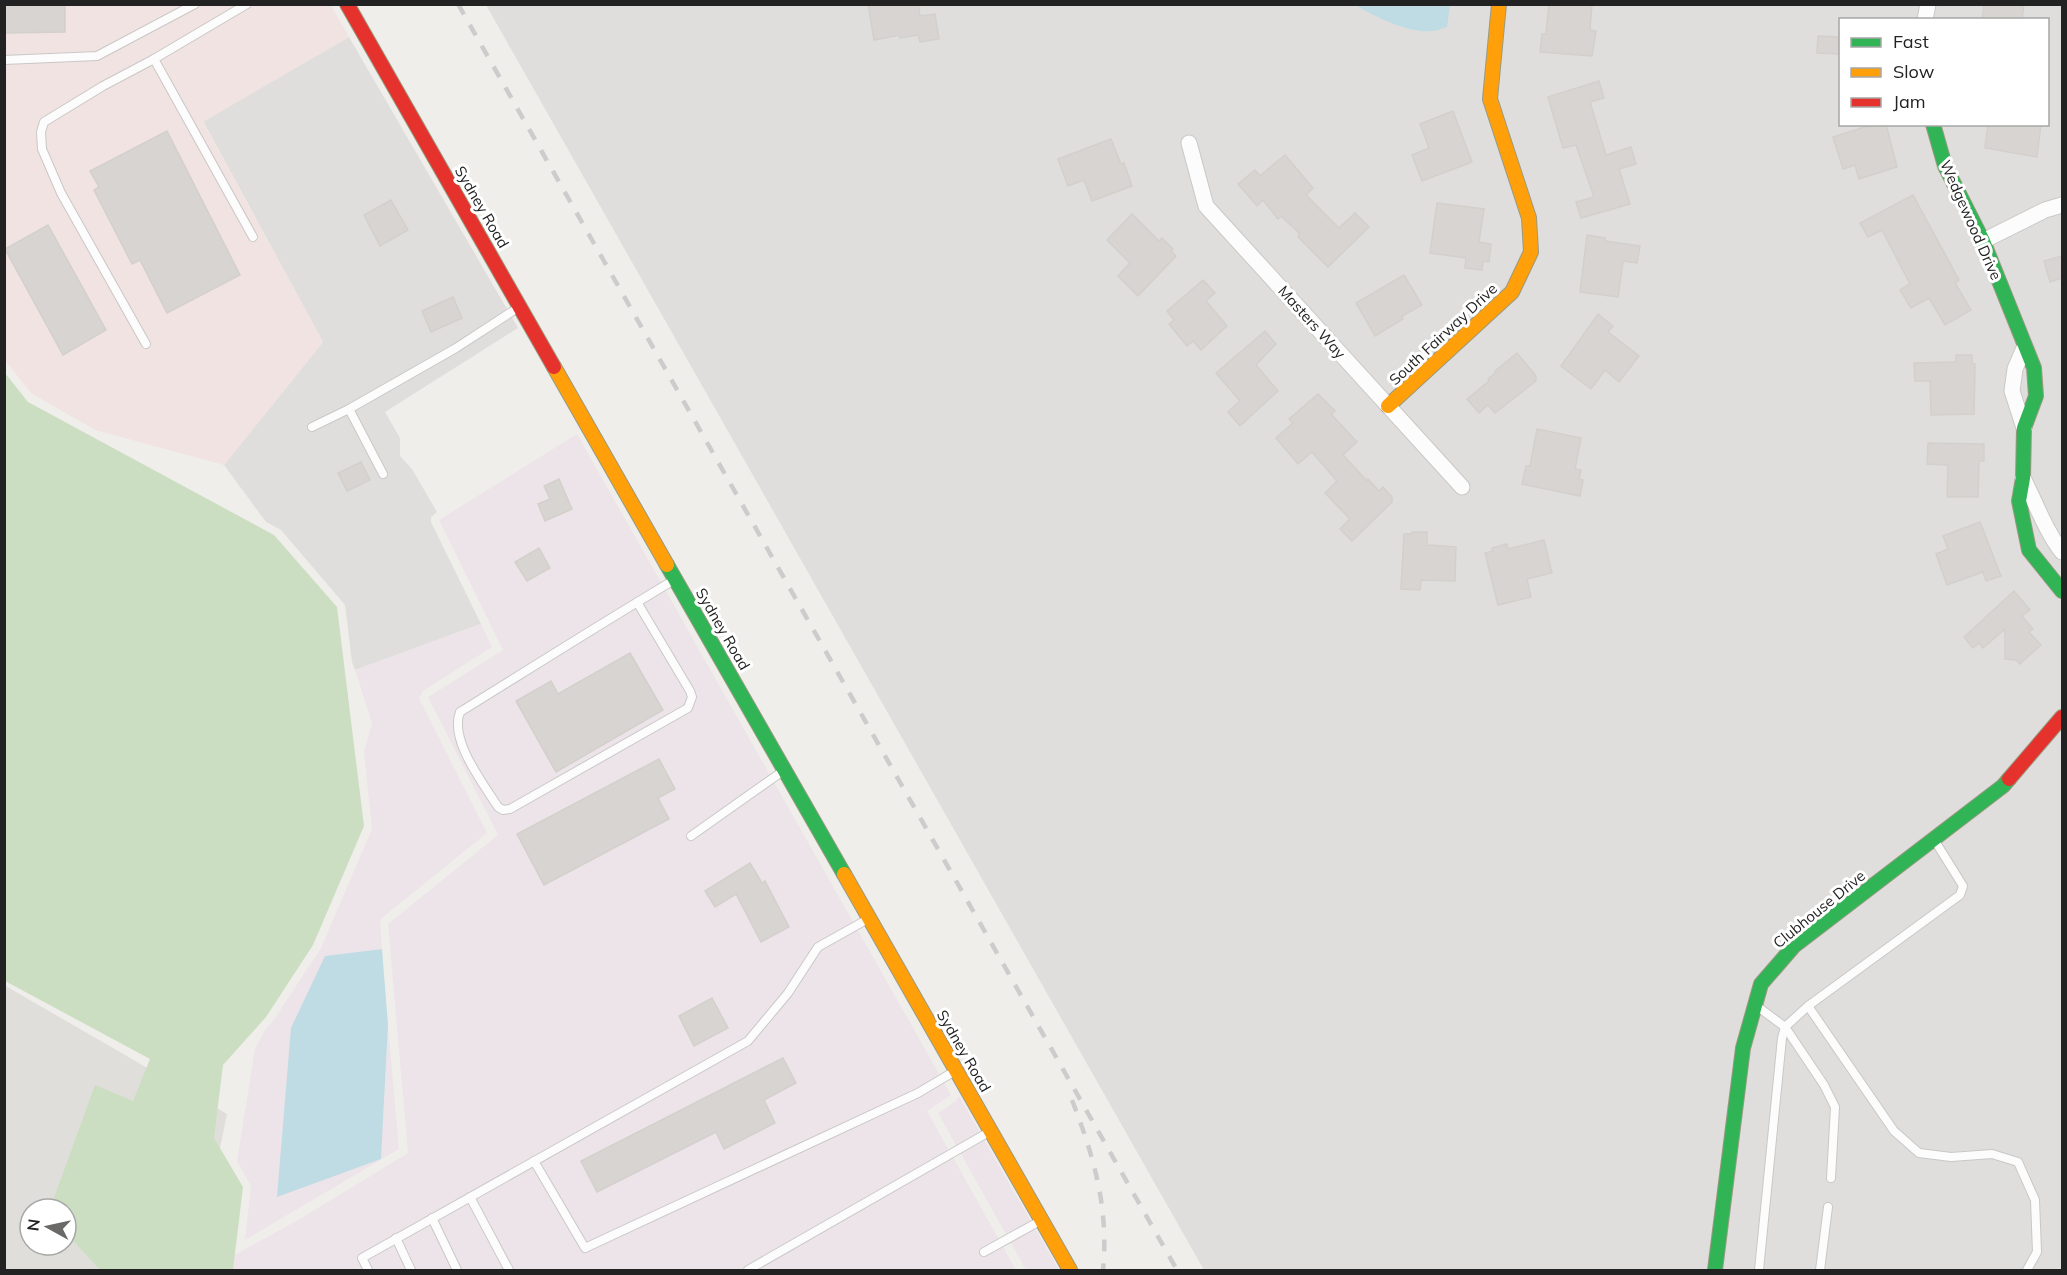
<svg xmlns="http://www.w3.org/2000/svg" width="2067" height="1275" viewBox="0 0 2067 1275" font-family="Mulish,sans-serif">
<style>
.residential{fill:#dfdedc;fill-rule:evenodd}
.commercial{fill:#f1e3e1}
.industrial{fill:#ede4e9}
.airport{fill:#e0deda;fill-rule:evenodd}
.forest{fill:#cbdec1}
.water{fill:#bfdbe3}
.building{fill:#d7d4d2;stroke:#d3d0cc;stroke-width:1.5}
.lines{fill:none;stroke-linecap:round;stroke-linejoin:round}
.lane-casing{stroke:#c9c8c7;stroke-width:10}
.street-casing{stroke:#c9c8c7;stroke-width:17}
.fast-casing{stroke:#999a82;stroke-width:16}
.slow-casing{stroke:#999a82;stroke-width:16}
.jam-casing{stroke:#999a82;stroke-width:16}
.lane{stroke:#fdfcfc;stroke-width:8}
.street{stroke:#fdfcfc;stroke-width:15}
.fast{stroke:#30b455;stroke-width:14}
.slow{stroke:#ff9f0a;stroke-width:14}
.jam{stroke:#e5322d;stroke-width:14}
.rail{stroke:#ccc;stroke-width:4.5;stroke-dasharray:12 12;stroke-linecap:butt}
.labels{text-anchor:middle;dominant-baseline:central;stroke-width:6;stroke-linejoin:round;paint-order:stroke}
.street-label{font-size:15px;fill:#222;stroke:#fff}
</style>
<rect width="100%" height="100%" fill="#f0eeeb"/>
<g class="residential">
<path d="M486 5H2062V1270H1204ZM1840 20H2048V124H1840Z"/>
<path d="M349 37 518 328 385 412 400 438V456L412 469 437 512 431 517V522L481 624 355 670 352 662 345 605 281 530 266 522 224 465 323 342 203 121Z"/>
</g>
<path class="commercial" d="M4 5H331L349 37 203 122 323 342 224 465 95 430 31 393 5 360Z"/>
<g class="industrial">
<path d="M577 434 951 1095 927 1111 1016 1270H227L229 1258 303 1217 408 1153 388 924 498 835 428 697 503 650 439 520Z"/>
<path d="M481 624 492 647 423 691 419 698 487 833 382 918 380 922 382 949 325 956 277 1196 381 1159 388 1025 399 1149 245 1240 251 1186 237 1161 255 1049 265 1030 273 1021 321 948 372 829 364 752 372 723 355 670Z"/>
<path d="M959 1096 1059 1270H1026L938 1113 956 1101Z"/>
</g>
<path class="airport" d="M4 985 227 1114 195 1270H5ZM30 1209H66V1245H30Z"/>
<path class="forest" d="M5 373 28 402 274 535 337 607 364 826 313 945 266 1017 223 1065 214 1138 243 1187 233 1270H100L66 1233V1209H50L95 1085 133 1101 150 1059 5 981Z"/>
<g class="water">
<path d="M1355 5 1450 4V5L1447 27C1442 28 1437 31 1433 31 1409 34 1374 16 1355 5Z"/>
<path d="M382 949 388 1025 381 1159 277 1197 291 1028 325 956Z"/>
</g>
<g class="building">
<path d="M4 4H65V32L4 33Z"/>
<path d="M868 4H918L920 16 935 14 939 39 920 42 918 35 900 38 899 35 874 40Z"/>
<path d="M1549 4H1592L1590 30 1596 31 1592 56 1540 52 1542 34H1546Z"/>
<path d="M1984 4H2024L2022 20H1982Z"/>
<path d="M1818 36 1840 37V54L1817 53Z"/>
<path d="M1599 81 1604 98 1590 102 1606 155 1631 147 1636 164 1619 169 1630 204 1581 218 1576 202 1594 197 1576 145 1563 148 1548 97Z"/>
<path d="M1453 111 1472 162 1422 181 1412 155 1429 148 1420 124Z"/>
<path d="M1886 124 1897 167 1859 179 1855 165 1843 169 1833 137 1874 124Z"/>
<path d="M1988 124H2041L2037 157 1985 148Z"/>
<path d="M167 131 240 275 167 313 140 260 132 264 94 190 99 187 90 171Z"/>
<path d="M1111 139 1121 164 1124 163 1132 186 1092 201 1084 180 1068 186 1058 159Z"/>
<path d="M1285 155 1313 188 1306 195 1339 228 1355 213 1369 227 1328 267 1298 237 1300 234 1281 216 1278 219 1263 200 1257 206 1238 184 1255 170 1260 176Z"/>
<path d="M1913 195 1959 280 1955 283 1971 310 1945 325 1929 298 1911 308 1900 290 1910 284 1882 230 1868 237 1860 223Z"/>
<path d="M391 200 408 230 380 246 364 215Z"/>
<path d="M1437 203 1484 209 1479 242 1491 244 1489 262 1483 261 1482 270 1465 268 1466 258 1430 253Z"/>
<path d="M1132 214 1159 241 1162 238 1173 249 1171 251 1176 256 1138 296 1118 276 1130 263 1107 240Z"/>
<path d="M48 225 106 330 63 355 5 249Z"/>
<path d="M1587 235 1605 238V241L1640 246 1637 263 1623 261 1618 297 1580 292Z"/>
<path d="M2062 256V278L2050 282 2044 261Z"/>
<path d="M1404 275 1422 305 1402 316 1403 319 1375 336 1356 303Z"/>
<path d="M1203 280 1215 293 1206 301 1227 326 1201 350 1193 341 1187 346 1169 324 1174 320 1167 311Z"/>
<path d="M453 297 462 318 431 332 422 311Z"/>
<path d="M1598 314 1613 326 1608 332 1639 356 1619 382 1605 370 1591 389 1561 366Z"/>
<path d="M1265 331 1276 344 1256 365 1278 391 1240 426 1228 412 1240 401 1216 373Z"/>
<path d="M1517 353 1536 376V381L1495 413 1488 405 1479 413 1467 399 1489 381 1488 379 1496 372 1495 371Z"/>
<path d="M1956 355H1972V363L1975 364 1974 414 1931 415 1930 381H1915L1914 363 1956 362Z"/>
<path d="M1318 394 1335 411 1331 414 1357 442 1343 455 1367 481 1368 479 1379 491 1383 487 1392 497V502L1352 541 1340 529 1350 519 1325 493 1337 481 1312 452 1298 464 1276 438 1293 423 1289 419Z"/>
<path d="M1537 429 1581 438 1575 469 1581 470 1579 479 1583 480 1580 496 1522 484 1526 466H1530Z"/>
<path d="M1928 443 1984 444V461H1979L1978 497H1947L1948 465 1927 464Z"/>
<path d="M361 462 370 480 347 491 338 473Z"/>
<path d="M559 479 572 509 545 521 538 504 550 499 544 486Z"/>
<path d="M1980 522 2001 576 1986 581 1983 572 1947 585 1936 554 1948 549 1943 536Z"/>
<path d="M1412 532H1427V545L1456 547 1455 581 1421 580 1420 590 1401 589 1404 534H1411Z"/>
<path d="M1544 540 1552 573 1527 579 1531 597 1498 605 1485 553 1493 551 1492 548 1507 544 1508 549Z"/>
<path d="M539 548 550 568 527 581 515 562Z"/>
<path d="M2014 591 2030 610 2022 616 2033 629 2029 632 2041 645 2020 664 2016 660 2005 659V629L1983 648 1979 643 1973 648 1964 637Z"/>
<path d="M630 653 663 710 556 772 516 701 551 681 558 694Z"/>
<path d="M659 759 675 789 658 798 669 819 544 885 517 834Z"/>
<path d="M750 863 762 883 765 881 789 927 761 942 736 894 715 907 705 891Z"/>
<path d="M712 998 728 1028 694 1046 679 1016Z"/>
<path d="M783 1058 796 1083 764 1100 775 1123 724 1149 716 1132 597 1192 581 1161Z"/>
</g>
<g class="lines">
<defs>
<g id="lane">
<path d="M247 4 154 59 253 237"/>
<path d="M4 60 97 56 195 4"/>
<path d="M146 344 61 193 42 149 41 132 44 122 103 86 154 59"/>
<path d="M312 427 349 409"/>
<path d="M383 474 349 409 456 348 519 307"/>
<path d="M637 602 690 691 692 697 688 708 510 809 503 810 498 807C483 783 449 740 460 712 531 668 602 623 674 580"/>
<path d="M691 836 783 771"/>
<path d="M1808 1006 1894 1131 1919 1153 1951 1157 1992 1154 2018 1162 2035 1200 2037 1252 2027 1270"/>
<path d="M1758 1007 1785 1027 1824 1085 1835 1107 1831 1178"/>
<path d="M534 1161 585 1248 918 1093 955 1071"/>
<path d="M470 1197 509 1270"/>
<path d="M432 1218 457 1270"/>
<path d="M396 1238 411 1270"/>
<path d="M984 1252 1040 1221"/>
<path d="M368 1270 362 1258 748 1041 788 993 818 947 868 919"/>
<path d="M748 1270 989 1132"/>
<path d="M1759 1270 1782 1038 1785 1027 1808 1006 1960 895 1963 886 1935 841"/>
<path d="M1820 1270 1828 1207"/>
</g>
<g id="street">
<path d="M1925 20 1928 4"/>
<path d="M1189 143 1206 206 1462 487"/>
<path d="M1983 241 2045 210 2062 205"/>
<path d="M2024 428 2012 391 2015 369 2024 348"/>
<path d="M2023 478C2036 503 2045 530 2062 552"/>
</g>
<g id="fast">
<path d="M1933 124 1945 166 1983 241 2034 368 2036 396 2024 428 2023 478 2019 501 2029 550 2062 591"/>
<path d="M667 565 844 874"/>
<path d="M1715 1270 1743 1048 1761 984 1794 946 2003 786 2009 779"/>
</g>
<g id="slow">
<path d="M554 367 667 565"/>
<path d="M1388 406 1512 292 1531 252 1529 218 1490 99 1499 4"/>
<path d="M844 874 1070 1270"/>
</g>
<g id="jam">
<path d="M347 4 554 367"/>
<path d="M2009 779 2062 717"/>
</g>
</defs>
<use href="#lane" class="lane-casing"/>
<use href="#street" class="street-casing"/>
<use href="#fast" class="fast-casing"/>
<use href="#slow" class="slow-casing"/>
<use href="#jam" class="jam-casing"/>
<use href="#lane" class="lane"/>
<use href="#street" class="street"/>
<use href="#fast" class="fast"/>
<use href="#slow" class="slow"/>
<use href="#jam" class="jam"/>
<g class="rail">
<path d="M458 4 1177 1270"/>
<path d="M1072 1100C1094 1157 1109 1208 1103 1270"/>
</g>
</g>
<g class="labels">
<g class="street-label">
<text transform="translate(482 207) rotate(60)">Sydney Road</text>
<text transform="translate(1971 220) rotate(66)">Wedgewood Drive</text>
<text transform="translate(1312 322) rotate(48)">Masters Way</text>
<text transform="translate(1443 334) rotate(-43)">South Fairway Drive</text>
<text transform="translate(723 629) rotate(60)">Sydney Road</text>
<text transform="translate(1819 909) rotate(-39)">Clubhouse Drive</text>
<text transform="translate(964 1051) rotate(60)">Sydney Road</text>
</g>
</g>
<rect width="2067" height="1275" fill="none" stroke="#222222" stroke-width="12"/>
<rect x="1839" y="18" width="210" height="108" fill="#ffffff" stroke="#a7a7a7" stroke-width="1.5"/>
<rect x="1851" y="38" width="30" height="9" fill="#30b455" stroke="#a7a7a7" stroke-width="1.5"/>
<text x="1893" y="48" font-size="18" fill="#222222">Fast</text>
<rect x="1851" y="68" width="30" height="9" fill="#ff9f0a" stroke="#a7a7a7" stroke-width="1.5"/>
<text x="1893" y="78" font-size="18" fill="#222222">Slow</text>
<rect x="1851" y="98" width="30" height="9" fill="#e5322d" stroke="#a7a7a7" stroke-width="1.5"/>
<text x="1893" y="108" font-size="18" fill="#222222">Jam</text>
<g transform="translate(48 1227) rotate(278)"><circle r="28" fill="#ffffff" stroke="#a7a7a7" stroke-width="1.5"/>
<path d="M0-4.5L10 22L0 15L-10 22Z" fill="#6a6968"/>
<text y="-9" font-size="16" font-weight="bold" text-anchor="middle" fill="#222222">N</text>
</g>
</svg>
